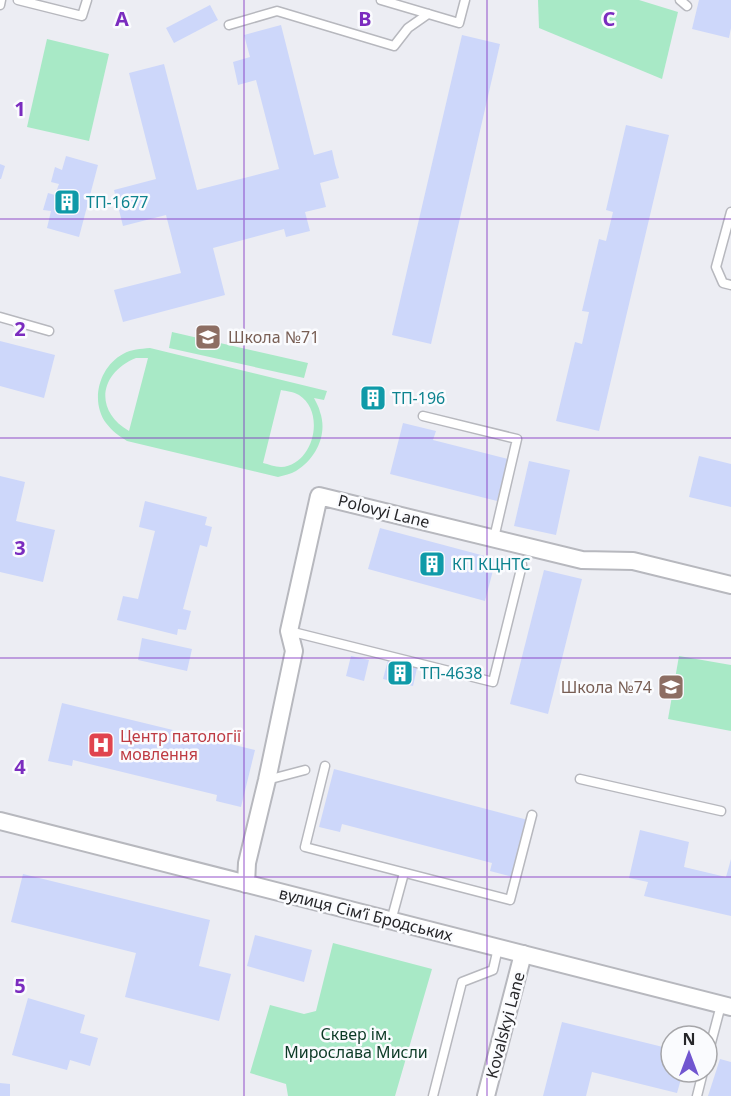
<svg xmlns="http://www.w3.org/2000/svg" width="731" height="1096" viewBox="0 0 731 1096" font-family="'Noto Sans',sans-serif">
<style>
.green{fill:#a8e9c6;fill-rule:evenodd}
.building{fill:#cdd7fa}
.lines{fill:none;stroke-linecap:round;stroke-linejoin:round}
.service-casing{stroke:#b7b8be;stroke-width:11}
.minor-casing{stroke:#b7b8be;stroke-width:20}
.service{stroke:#fff;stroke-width:8}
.minor{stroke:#fff;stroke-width:16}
.grid{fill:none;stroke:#7b2cbf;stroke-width:1.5;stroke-opacity:0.55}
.labels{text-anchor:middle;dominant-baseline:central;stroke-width:5;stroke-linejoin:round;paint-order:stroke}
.culture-label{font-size:16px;fill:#0d838f;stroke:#fafbfe;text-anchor:start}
.education-label{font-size:16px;fill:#785e54;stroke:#fafbfe;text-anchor:start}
.street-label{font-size:16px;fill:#27272a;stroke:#fafbfe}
.health-label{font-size:16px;fill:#be3a42;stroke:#fafbfe;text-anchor:start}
.park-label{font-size:16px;fill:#0c3a26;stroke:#fafbfe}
.grid-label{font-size:20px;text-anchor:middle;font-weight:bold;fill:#7b2cbf;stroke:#fafbfe;stroke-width:5;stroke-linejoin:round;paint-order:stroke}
</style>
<rect width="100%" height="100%" fill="#ecedf3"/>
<g class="green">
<path d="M538 0H639L678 12 662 79 539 28Z"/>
<path d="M47 39 109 54 89 141 27 127Z"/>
<path d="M172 332 308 363 304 378 169 348Z"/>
<path d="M150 348 327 391 324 400 314 398C316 402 319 407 320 412 328 434 316 459 296 471 291 474 284 475 278 477L127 441C119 436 112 431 106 423 90 401 99 367 123 354 132 349 140 349 150 348ZM136 358H148L129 431C94 411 99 373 136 358ZM281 390C286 391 294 392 299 395 326 412 314 465 281 467 275 467 268 464 263 463Z"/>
<path d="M679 656 731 665V731L668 719Z"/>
<path d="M333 943 432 969 395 1096H288L286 1084 250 1073 270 1005 304 1014 316 1011Z"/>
</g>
<g class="building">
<path d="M699 0H731V28L729 38 692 29Z"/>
<path d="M210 5 218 20 174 43 166 28Z"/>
<path d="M281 25 314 155 332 150 335 164 339 178 320 183 326 207 305 212 310 231 286 237 284 229 213 248 225 295 123 322 114 290 181 273 166 215 123 226 114 190 156 179 129 73 164 64 197 190 279 169 256 80 238 85 233 62 250 57 244 35Z"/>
<path d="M462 35 500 44 431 344 392 335Z"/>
<path d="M626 125 669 135 599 431 556 421 575 342 582 344 589 312 582 311 599 239 606 241 613 212 606 210Z"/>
<path d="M66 156 98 165 79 237 47 228 51 211 43 210 48 193 55 195 59 184 51 182 55 167 62 170Z"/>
<path d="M0 164 5 166 1 179H0Z"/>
<path d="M0 341 55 355 44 398 0 386Z"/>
<path d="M366 388 383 391 380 408 363 405Z"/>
<path d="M403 423 436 431 433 440 508 459 497 501 390 474Z"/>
<path d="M699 456 731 464V507L689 497Z"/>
<path d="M529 461 570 470 556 535 514 526Z"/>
<path d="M0 476 25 482 16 521 55 530 43 582 0 572Z"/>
<path d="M145 501 207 517 205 525 212 527 207 547 200 545 183 609 191 611 186 630 178 629 177 635 117 620 123 596 138 599 155 531 139 527Z"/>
<path d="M380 528 496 559 485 601 368 569Z"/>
<path d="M544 570 582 579 548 714 510 704Z"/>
<path d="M142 638 192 649 187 671 138 660Z"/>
<path d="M351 656 369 660 364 681 346 676Z"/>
<path d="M388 660 417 668 413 686 383 679Z"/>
<path d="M62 703 255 750 241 807 216 801 217 795 73 760 72 766 48 761Z"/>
<path d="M334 769 528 820 513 877 490 871 492 863 342 824 340 832 319 827Z"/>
<path d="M640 830 689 842 684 867 726 877 731 859V916L644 896 648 882 629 878Z"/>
<path d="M23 874 210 920 199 966 231 974 219 1021 125 997 136 953 11 922Z"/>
<path d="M255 935 312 950 304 982 247 966Z"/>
<path d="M28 998 85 1015 80 1033 98 1038 90 1066 70 1060 67 1070 12 1055Z"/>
<path d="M562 1022 671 1049V1072H683L677 1093 592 1072 586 1096H543Z"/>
<path d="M720 1059 731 1062V1096H708Z"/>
<path d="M0 1083 10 1084V1096H0Z"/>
</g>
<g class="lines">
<defs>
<g id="service">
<path d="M18 0 82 16 87 0"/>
<path d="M381 0 459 23 465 0"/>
<path d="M680 0 687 6"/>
<path d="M0 5 1 0"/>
<path d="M229 25 277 11 394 46 408 28 428 14"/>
<path d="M731 212 716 267 723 283 731 285"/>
<path d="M0 317 49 331"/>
<path d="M423 416 517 439 494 538"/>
<path d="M289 631 493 682 522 565"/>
<path d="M325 766 305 847 510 900 532 815"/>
<path d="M580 779 721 811"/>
<path d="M267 780 305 770"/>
<path d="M391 921 404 873"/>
<path d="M707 1058 721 1005"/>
<path d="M433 1096 462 982 493 970 498 948"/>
<path d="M697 1096 703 1072"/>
</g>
<g id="minor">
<path d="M0 821 731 1007"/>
<path d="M246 884 247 863 267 780 294 651 289 631 319 496 582 560 633 561 731 585"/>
<path d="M486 1096 523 954"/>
</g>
</defs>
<use href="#service" class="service-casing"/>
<use href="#minor" class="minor-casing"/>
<use href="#service" class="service"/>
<use href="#minor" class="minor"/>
</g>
<path class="grid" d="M244 0V1096M487 0V1096M0 219H731M0 438H731M0 658H731M0 877H731"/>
<defs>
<symbol id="building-square" viewBox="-11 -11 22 22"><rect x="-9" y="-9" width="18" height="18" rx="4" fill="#0f9aa8" stroke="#fafbfe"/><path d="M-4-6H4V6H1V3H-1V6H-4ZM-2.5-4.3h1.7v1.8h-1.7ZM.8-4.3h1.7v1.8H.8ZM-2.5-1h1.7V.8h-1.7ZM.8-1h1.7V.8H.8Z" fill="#fff"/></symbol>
<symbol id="school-square" viewBox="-11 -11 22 22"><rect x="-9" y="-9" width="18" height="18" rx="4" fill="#8d6e63" stroke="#fafbfe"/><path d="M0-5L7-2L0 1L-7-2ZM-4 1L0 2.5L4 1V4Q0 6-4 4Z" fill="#fff"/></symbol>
<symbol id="hospital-square" viewBox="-11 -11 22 22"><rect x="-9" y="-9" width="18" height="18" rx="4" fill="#e0444e" stroke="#fafbfe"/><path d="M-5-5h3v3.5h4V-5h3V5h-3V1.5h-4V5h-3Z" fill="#fff"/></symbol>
</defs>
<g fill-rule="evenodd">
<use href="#building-square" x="52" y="187" width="30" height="30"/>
<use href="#school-square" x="193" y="322" width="30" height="30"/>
<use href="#building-square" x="358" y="383" width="30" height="30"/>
<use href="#building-square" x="417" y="549" width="30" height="30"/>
<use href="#building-square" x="385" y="658" width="30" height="30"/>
<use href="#school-square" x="656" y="672" width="30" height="30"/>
<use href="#hospital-square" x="86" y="730" width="30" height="30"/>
</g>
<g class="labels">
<g class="culture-label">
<text x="86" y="202">ТП-1677</text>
<text x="392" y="398">ТП-196</text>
<text x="452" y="564">КП КЦНТС</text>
<text x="420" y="673">ТП-4638</text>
</g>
<g class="education-label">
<text x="228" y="337">Школа №71</text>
<text x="652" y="687" text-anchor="end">Школа №74</text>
</g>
<g class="street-label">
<text transform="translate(384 511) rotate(14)">Polovyi Lane</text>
<text transform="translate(366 914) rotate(14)">вулиця Сімʼї Бродських</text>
<text transform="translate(505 1025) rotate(-75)">Kovalskyi Lane</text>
</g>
<g class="health-label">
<text x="120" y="736">Центр патології<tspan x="120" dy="18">мовлення</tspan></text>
</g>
<g class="park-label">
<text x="356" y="1034">Сквер ім.<tspan x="356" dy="18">Мирослава Мисли</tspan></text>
</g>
</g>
<g class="grid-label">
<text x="122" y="26">A</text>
<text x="365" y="26">B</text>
<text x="609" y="26">C</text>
<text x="20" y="116">1</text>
<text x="20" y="336">2</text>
<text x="20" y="555">3</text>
<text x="20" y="774">4</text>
<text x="20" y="993">5</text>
</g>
<g transform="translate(689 1054)"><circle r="28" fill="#fafbfe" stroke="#a6a6a9" stroke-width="1.5"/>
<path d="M0-4.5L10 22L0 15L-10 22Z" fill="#7156d0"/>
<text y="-9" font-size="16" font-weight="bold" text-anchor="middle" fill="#27272a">N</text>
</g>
</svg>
